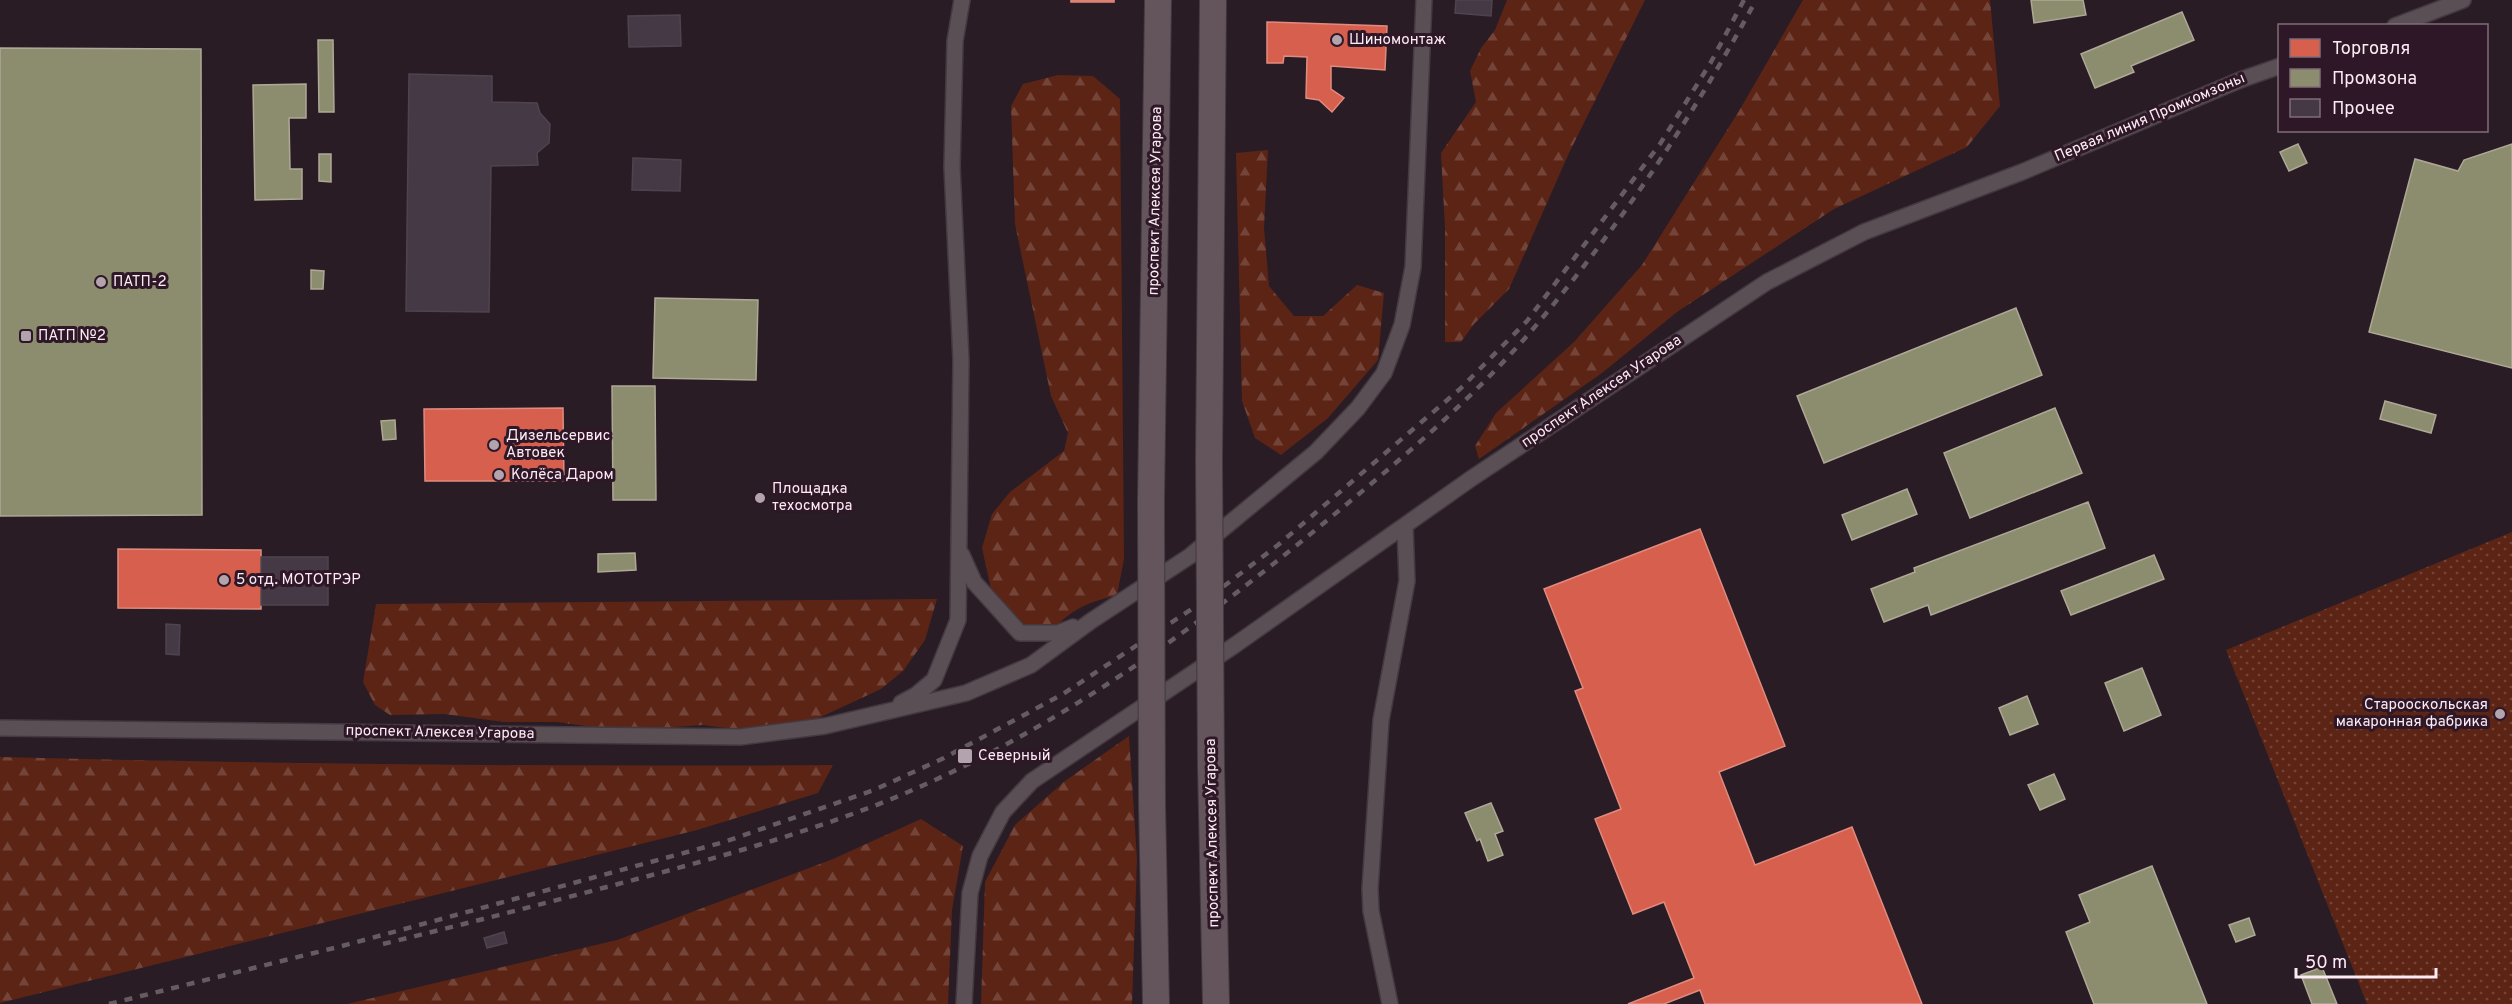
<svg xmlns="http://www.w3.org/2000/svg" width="2512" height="1004" viewBox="0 0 2512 1004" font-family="Overpass,sans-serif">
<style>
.grass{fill:url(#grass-dots)}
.forest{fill:url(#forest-firs)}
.shops{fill:#d6604d;stroke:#e18a7f;stroke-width:1.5}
.industry{fill:#8c8c6e;stroke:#aea896;stroke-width:1.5}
.building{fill:#463946;stroke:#4e444e;stroke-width:1.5}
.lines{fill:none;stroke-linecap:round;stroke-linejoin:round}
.street-casing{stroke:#443940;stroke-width:18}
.primary-casing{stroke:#443940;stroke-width:28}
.street{stroke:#594f55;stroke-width:15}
.primary{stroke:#64555c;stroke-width:26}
.rail{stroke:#655c61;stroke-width:4.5;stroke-dasharray:8 8;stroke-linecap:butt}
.primary-bridge-casing{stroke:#443940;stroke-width:28;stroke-linecap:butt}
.primary-bridge{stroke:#64555c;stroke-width:26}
.poi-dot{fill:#b2a3ac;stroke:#2e1726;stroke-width:2}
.labels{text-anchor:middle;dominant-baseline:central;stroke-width:6;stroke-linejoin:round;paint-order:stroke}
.poi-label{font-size:15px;fill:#fcebf5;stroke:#2e1726;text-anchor:start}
.street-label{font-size:15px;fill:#fcebf5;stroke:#2e1726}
</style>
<defs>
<pattern id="grass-dots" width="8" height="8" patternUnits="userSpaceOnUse" patternTransform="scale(1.5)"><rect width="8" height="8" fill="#5c2415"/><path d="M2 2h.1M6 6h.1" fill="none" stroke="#744438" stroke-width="1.8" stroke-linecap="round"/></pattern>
<pattern id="forest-firs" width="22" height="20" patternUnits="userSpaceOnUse" patternTransform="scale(1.5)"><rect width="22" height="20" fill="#5c2415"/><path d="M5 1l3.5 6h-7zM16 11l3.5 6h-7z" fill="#744438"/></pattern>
</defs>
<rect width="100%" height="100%" fill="#291c25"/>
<path class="grass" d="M2512 532V1004H2367L2226 650Z"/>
<g class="forest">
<path d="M1507 0H1645L1569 153 1509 289 1474 324 1461 342H1445V228L1441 153 1476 102 1470 71 1481 48 1495 30Z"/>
<path d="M1803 0H1990L2000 106 1967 147 1834 209 1677 312 1602 373 1479 459 1475 446 1496 413 1574 342 1642 265 1739 111Z"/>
<path d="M1058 75 1093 76 1120 99 1124 559 1117 595C1086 603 1071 609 1050 633L1022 626 1000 610 991 589 982 548 992 514 1010 492 1064 451 1068 433 1051 396 1015 224 1011 106 1023 84Z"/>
<path d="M1268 150 1264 228 1269 286 1294 316H1323L1357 285 1384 293 1378 360 1328 418 1281 455 1255 438 1242 401 1236 153Z"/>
<path d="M937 599 925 640 903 671 881 689 810 722 772 734 703 725 621 731 557 722H504L444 714 390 715 375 705 363 682 376 604Z"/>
<path d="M1129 736 1137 859 1132 1004H981L985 882 1015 825 1065 781Z"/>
<path d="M0 757C278 764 555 767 833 765L818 793 697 830 0 1003Z"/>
<path d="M921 819 963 846 952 910 948 1004H347L617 940 833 859Z"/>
</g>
<g class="shops">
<rect x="1071" y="0" width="43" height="2"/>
<path d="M1267 22 1387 26 1385 70 1331 66V89L1344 98 1332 112 1319 100 1306 98 1307 57 1284 56 1283 63H1267Z"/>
<path d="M563 408 564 481H425L424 409Z"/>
<path d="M1700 529 1785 746 1719 772 1755 865 1852 827 1922 1004H1705L1700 990 1664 1004H1628L1694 978 1664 902 1633 914 1595 819 1621 809 1575 691 1583 688 1544 589Z"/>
<path d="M118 549 261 550V609L118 608Z"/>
</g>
<g class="industry">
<path d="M2031 0H2083L2086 15 2034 23Z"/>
<path d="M2182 12 2194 40 2131 66 2134 72 2095 88 2081 54Z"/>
<path d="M318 40H333L334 112H319Z"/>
<path d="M0 48 201 49 202 515 0 516Z"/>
<path d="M306 84V118H289L290 169H302V199L255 200 253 85Z"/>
<path d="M2298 144 2307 163 2289 171 2280 152Z"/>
<path d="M2512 144V368L2369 332 2415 159 2458 171 2464 160Z"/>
<path d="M319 154H331V182L319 181Z"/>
<path d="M311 270 324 271 323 289H311Z"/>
<path d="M655 298 758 300 756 380 653 378Z"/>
<path d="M2016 308 2042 375 1824 463 1797 396Z"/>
<path d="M612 386H655L656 500H613Z"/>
<path d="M2385 401 2436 415 2431 433 2380 419Z"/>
<path d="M2055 408 2082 473 1970 518 1944 453Z"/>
<path d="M395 420 396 439 383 440 381 421Z"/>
<path d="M1907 489 1917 514 1852 540 1842 515Z"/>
<path d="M2088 502 2105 548 1931 615 1928 605 1884 622 1871 589 1915 572 1914 568Z"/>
<path d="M635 553 636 570 598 572V554Z"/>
<path d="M2154 555 2164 579 2071 615 2061 591Z"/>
<path d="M2142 668 2161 715 2124 731 2105 683Z"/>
<path d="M2027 696 2038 724 2010 735 1999 708Z"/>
<path d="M2054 774 2065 799 2040 810 2028 785Z"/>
<path d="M1491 803 1503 831 1495 834 1503 855 1488 861 1480 839 1477 841 1465 813Z"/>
<path d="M2152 866 2207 1004H2094L2066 932 2090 922 2079 895Z"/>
<path d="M2249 918 2255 935 2236 942 2229 925Z"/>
<path d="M2322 967 2337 1004H2312L2301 975Z"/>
</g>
<g class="building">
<path d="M1456 0H1492L1491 16 1455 13Z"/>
<path d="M680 15 681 46 629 47 628 16Z"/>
<path d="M409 74 492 76V102L537 103 540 113 550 124 549 143 537 153 538 165 491 166 489 312 406 311Z"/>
<path d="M633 158 681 160 680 191 632 190Z"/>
<rect x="261" y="557" width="67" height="48"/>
<path d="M166 624 180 625 179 655 166 654Z"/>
<path d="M504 932 507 943 487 948 484 938Z"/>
</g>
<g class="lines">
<defs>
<g id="street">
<path d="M2395 26 2463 0"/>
<path d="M962 555 974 582 1020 633H1058L1073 627"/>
<path d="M901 703 916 695 934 680 958 620 961 360 952 167 955 41 962 0"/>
<path d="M0 728 740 737 825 726 966 693 1031 665 1091 621 1190 556 1316 452 1358 408 1384 373 1402 325 1413 267 1424 0"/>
<path d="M964 1004 970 893 980 856 1003 812 1032 781 1235 645 1472 478 1767 282 1864 232 2022 172 2240 80 2280 66"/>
<path d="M1390 1004 1371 911 1370 889 1381 720 1407 581 1405 526"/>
</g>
<g id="primary">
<path d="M1209 461 1213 0"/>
<path d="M1151 501 1158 0"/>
<path d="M1211 765 1216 1004"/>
<path d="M1152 803 1156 1004"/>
</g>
</defs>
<use href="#street" class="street-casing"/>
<use href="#primary" class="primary-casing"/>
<use href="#street" class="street"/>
<use href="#primary" class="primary"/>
<g class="rail">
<path d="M383 944C473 922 562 899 652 875 730 854 808 832 884 802 1053 734 1203 624 1342 508 1411 451 1481 391 1538 323 1622 223 1694 115 1756 0"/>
<path d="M109 1004 342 946 724 842 874 790 944 758 1063 694 1207 599 1278 545 1460 389 1527 321 1660 144 1711 62 1744 0"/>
</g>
<defs>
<g id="primary-bridge">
<path d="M1209 461 1211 765"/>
<path d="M1151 501 1152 803"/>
</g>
</defs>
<use href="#primary-bridge" class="primary-bridge-casing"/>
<use href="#primary-bridge" class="primary-bridge"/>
</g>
<g class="poi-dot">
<circle cx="1337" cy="40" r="6"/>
<circle cx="101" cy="282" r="6"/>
<rect x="20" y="330" width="12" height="12" rx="3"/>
<circle cx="494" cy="445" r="6"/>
<circle cx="499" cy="475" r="6"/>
<circle cx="760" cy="498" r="6"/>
<circle cx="224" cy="580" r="6"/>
<circle cx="2500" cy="714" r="6"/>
<rect x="957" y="748" width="16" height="16" rx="3"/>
</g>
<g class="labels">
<g class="poi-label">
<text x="1349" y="40">Шиномонтаж</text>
<text x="113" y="282">ПАТП-2</text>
<text x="38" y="336">ПАТП №2</text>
<text x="506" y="436">Дизельсервис<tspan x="506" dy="17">Автовек</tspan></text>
<text x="511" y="475">Колёса Даром</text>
<text x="772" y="489">Площадка<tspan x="772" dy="17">техосмотра</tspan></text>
<text x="236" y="580">5 отд. МОТОТРЭР</text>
<text x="2488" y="705" text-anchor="end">Старооскольская<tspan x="2488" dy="17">макаронная фабрика</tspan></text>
<text x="978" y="756">Северный</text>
</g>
<g class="street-label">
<text transform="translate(2150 118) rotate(-23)">Первая линия Промкомзоны</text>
<text transform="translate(1156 201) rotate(-89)">проспект Алексея Угарова</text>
<text transform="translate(1602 392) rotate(-34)">проспект Алексея Угарова</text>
<text transform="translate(440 733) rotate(1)">проспект Алексея Угарова</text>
<text transform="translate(1213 833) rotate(-91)">проспект Алексея Угарова</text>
</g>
</g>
<rect x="2278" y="24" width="210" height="108" fill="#2e1726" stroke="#806c79" stroke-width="1.5"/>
<rect x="2290" y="39" width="30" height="18" fill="#d6604d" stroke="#806c79" stroke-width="1.5"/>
<text x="2332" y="54" font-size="18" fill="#fcebf5">Торговля</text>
<rect x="2290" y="69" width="30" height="18" fill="#8c8c6e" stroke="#806c79" stroke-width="1.5"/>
<text x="2332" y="84" font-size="18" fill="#fcebf5">Промзона</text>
<rect x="2290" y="99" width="30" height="18" fill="#463946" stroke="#806c79" stroke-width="1.5"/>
<text x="2332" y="114" font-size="18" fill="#fcebf5">Прочее</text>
<path d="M2296 968v9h140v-9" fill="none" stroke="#fcebf5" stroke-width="3"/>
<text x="2305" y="968" font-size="18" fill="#fcebf5" stroke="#2e1726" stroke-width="4.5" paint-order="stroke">50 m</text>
</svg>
